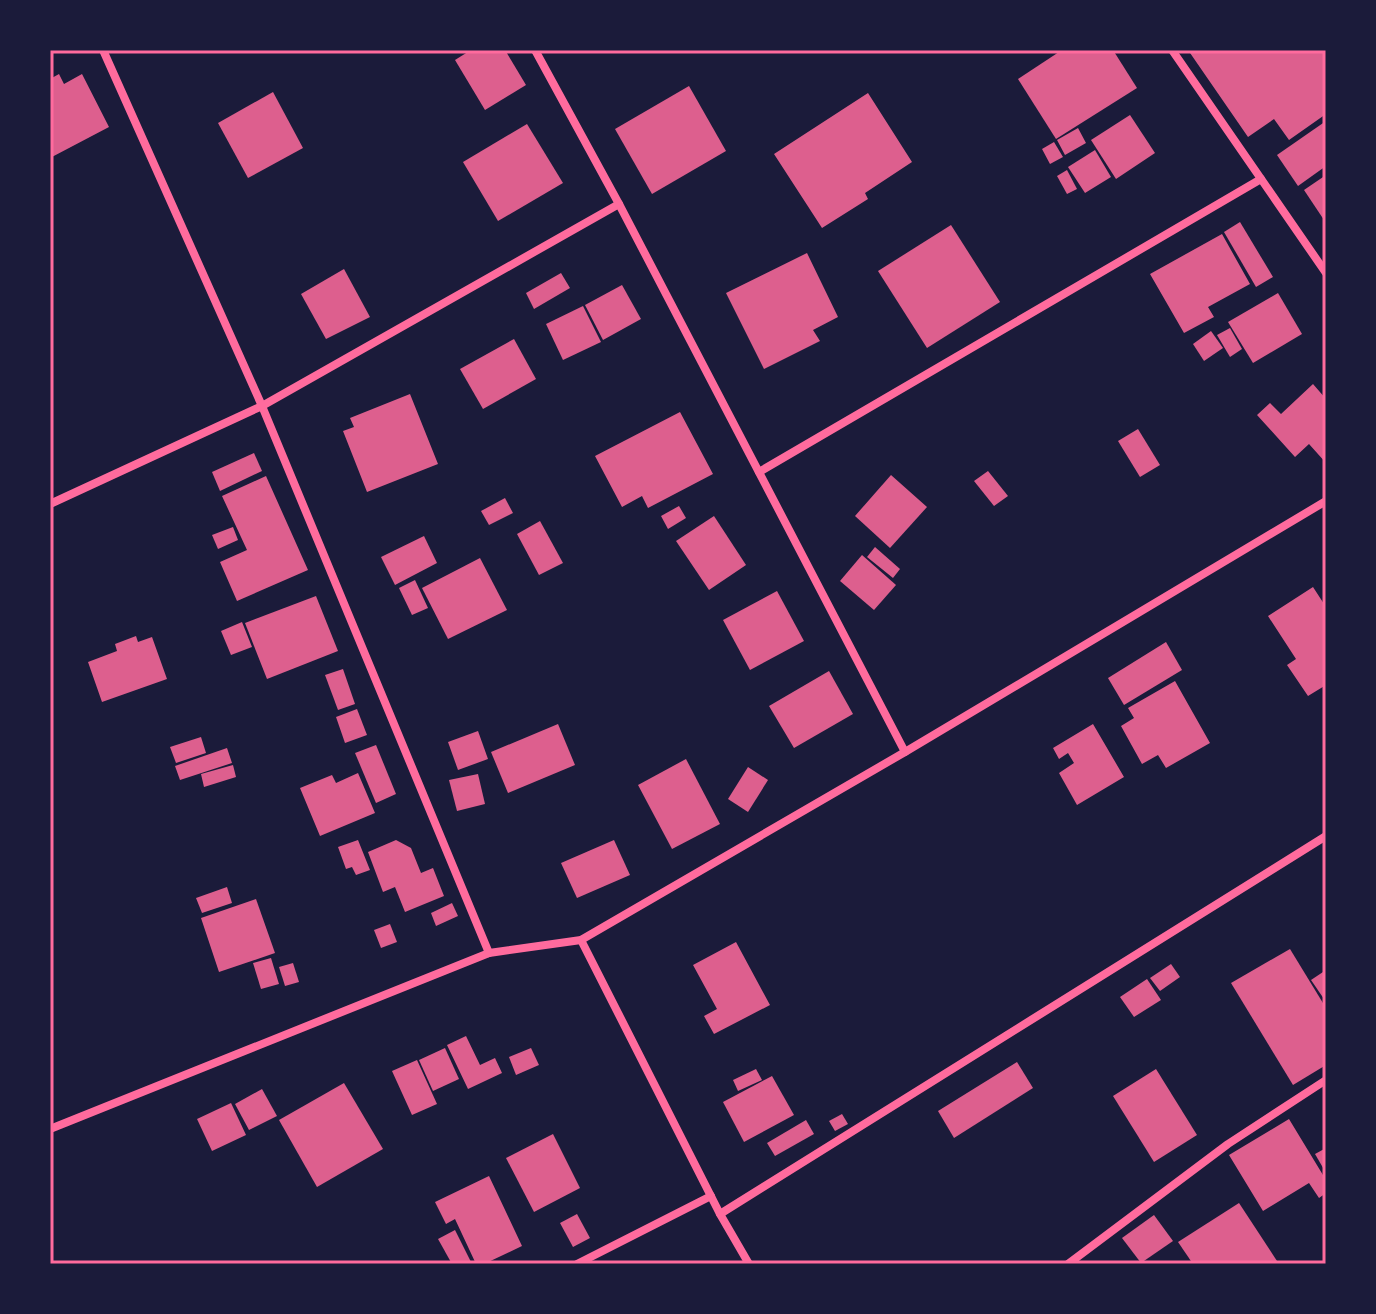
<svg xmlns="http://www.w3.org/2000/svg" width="1376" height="1314" viewBox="0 0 1376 1314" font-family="Commissioner,sans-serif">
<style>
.building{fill:#dd5f8e}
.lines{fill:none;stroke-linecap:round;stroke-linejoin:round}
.minor{stroke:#ff6b9d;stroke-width:8}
.neatline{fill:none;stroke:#ff6b9d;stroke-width:3}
</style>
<rect width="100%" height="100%" fill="#1b1b3a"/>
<g class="building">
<path d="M471 50H505L526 85 485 110 455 60Z"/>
<path d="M1062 50H1113L1137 88 1056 139 1018 79Z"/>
<path d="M1188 50H1326V114L1289 140 1274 119 1248 137Z"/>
<path d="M59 74 64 84 82 74 109 127 50 158V79Z"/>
<path d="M689 86 726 151 652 194 615 129Z"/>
<path d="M273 92 303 148 248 178 218 123Z"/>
<path d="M868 93 912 162 865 193 868 199 822 228 774 154Z"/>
<path d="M1130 115 1155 153 1116 179 1091 140Z"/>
<path d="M1326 121V166L1298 186 1277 155Z"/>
<path d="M527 124 563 183 498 221 463 162Z"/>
<path d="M1078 128 1086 143 1065 155 1057 140Z"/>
<path d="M1054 142 1063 157 1050 164 1042 149Z"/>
<path d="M1095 150 1111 177 1085 193 1068 167Z"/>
<path d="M1067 170 1077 189 1067 194 1057 176Z"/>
<path d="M1326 175V223L1304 190Z"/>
<path d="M1240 222 1273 277 1256 287 1224 232Z"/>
<path d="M951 225 1000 302 927 348 878 271Z"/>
<path d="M1222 234 1250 284 1208 307 1214 317 1184 333 1150 274Z"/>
<path d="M807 253 838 317 813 330 820 341 764 369 726 293Z"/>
<path d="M344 269 370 317 326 339 301 294Z"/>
<path d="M561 273 570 288 534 309 526 293Z"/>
<path d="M622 285 641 319 603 340 585 305Z"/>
<path d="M1278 293 1302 334 1253 363 1228 322Z"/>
<path d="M583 306 601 342 563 360 546 324Z"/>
<path d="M1230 328 1242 349 1230 357 1217 335Z"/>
<path d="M1211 331 1223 348 1204 361 1193 344Z"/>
<path d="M514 339 536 379 483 409 460 369Z"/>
<path d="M1313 384 1326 399V463L1309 444 1295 457 1257 415 1270 403 1281 414Z"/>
<path d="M410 394 438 464 367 492 343 431 354 427 350 418Z"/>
<path d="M680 412 713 474 648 508 642 496 622 507 595 456Z"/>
<path d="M1138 429 1160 465 1140 477 1118 441Z"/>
<path d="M254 453 262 471 220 491 212 472Z"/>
<path d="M988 471 1008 496 994 506 974 481Z"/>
<path d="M891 475 927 507 890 548 855 516Z"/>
<path d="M266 476 308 570 237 601 220 562 247 550 222 496Z"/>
<path d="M505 498 513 513 489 525 481 511Z"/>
<path d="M679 506 686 518 668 529 661 516Z"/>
<path d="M714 516 746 565 709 590 676 541Z"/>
<path d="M540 521 563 563 539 575 517 534Z"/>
<path d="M233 527 238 540 218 549 212 535Z"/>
<path d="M424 536 437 563 395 585 381 557Z"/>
<path d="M875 547 900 569 893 578 867 557Z"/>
<path d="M862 555 896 585 874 610 840 581Z"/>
<path d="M480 558 507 610 448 639 422 588Z"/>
<path d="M415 580 428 608 412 615 399 588Z"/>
<path d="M1313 587 1326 607V685L1308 696 1287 665 1296 659 1268 616Z"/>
<path d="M777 591 804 641 750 670 723 620Z"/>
<path d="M316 596 338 651 267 679 245 623Z"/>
<path d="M242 622 252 647 231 655 221 631Z"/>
<path d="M136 636 138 642 152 637 167 679 102 702 88 662 117 651 115 644Z"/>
<path d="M1166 642 1182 670 1124 705 1108 678Z"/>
<path d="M343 669 355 704 338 710 325 675Z"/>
<path d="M829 671 853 714 794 748 769 706Z"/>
<path d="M1175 681 1210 743 1166 768 1158 755 1142 764 1121 726 1134 718 1128 708Z"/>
<path d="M357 709 367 735 345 743 336 717Z"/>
<path d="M558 724 575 765 508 793 491 752Z"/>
<path d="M1093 724 1124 777 1077 805 1059 773 1074 763 1068 753 1059 759 1053 748Z"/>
<path d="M478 731 488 759 458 770 448 742Z"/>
<path d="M201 737 206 753 176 763 170 747Z"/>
<path d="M376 745 396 794 376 803 355 753Z"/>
<path d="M227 748 232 763 180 780 175 766Z"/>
<path d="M686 759 720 824 672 849 638 785Z"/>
<path d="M233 765 236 777 204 787 201 774Z"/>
<path d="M748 767 768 780 748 812 728 799Z"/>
<path d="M358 773 375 813 320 836 300 788 332 775 336 783Z"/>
<path d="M478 774 485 804 457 811 449 780Z"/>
<path d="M358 840 370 870 356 875 352 867 346 869 338 847Z"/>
<path d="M396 840 411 848 421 873 433 868 444 896 405 912 395 887 383 892 368 852Z"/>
<path d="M614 840 630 875 577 898 561 863Z"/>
<path d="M227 887 232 903 202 913 196 898Z"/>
<path d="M256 899 275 953 219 972 201 918Z"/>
<path d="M452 903 458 916 436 926 431 913Z"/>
<path d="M390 924 397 942 381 948 374 930Z"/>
<path d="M736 942 770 1005 714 1034 704 1016 717 1009 693 965Z"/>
<path d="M1290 949 1326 1008V1065L1293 1085 1231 983Z"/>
<path d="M271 958 279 984 261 989 253 963Z"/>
<path d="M293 963 299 982 285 986 279 967Z"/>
<path d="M1171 964 1180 977 1160 991 1150 978Z"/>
<path d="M1326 970V997L1324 999 1311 980Z"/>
<path d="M1147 979 1161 1000 1134 1017 1120 997Z"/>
<path d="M466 1036 480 1065 495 1058 502 1073 468 1089 447 1045Z"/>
<path d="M445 1048 459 1079 433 1091 419 1060Z"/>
<path d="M531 1048 539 1065 516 1075 509 1057Z"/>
<path d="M417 1060 437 1104 412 1115 392 1071Z"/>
<path d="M1017 1062 1033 1088 954 1138 938 1111Z"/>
<path d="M756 1069 762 1080 738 1091 733 1080Z"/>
<path d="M1156 1069 1197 1135 1154 1162 1113 1096Z"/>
<path d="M772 1076 794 1115 744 1142 723 1102Z"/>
<path d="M344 1083 383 1149 317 1187 279 1120Z"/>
<path d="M262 1089 277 1116 249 1130 235 1104Z"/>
<path d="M231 1103 246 1135 212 1151 197 1119Z"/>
<path d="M842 1114 848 1124 835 1131 829 1121Z"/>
<path d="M1289 1119 1326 1180V1193L1319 1198 1309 1183 1263 1211 1229 1155Z"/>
<path d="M806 1120 814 1134 775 1156 767 1143Z"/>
<path d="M553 1134 580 1188 534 1212 506 1158Z"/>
<path d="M1326 1148V1173L1315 1154Z"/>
<path d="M489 1176 522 1246 484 1264H476L455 1219 446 1224 435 1202Z"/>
<path d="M1239 1203 1277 1261 1272 1264H1193L1178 1242Z"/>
<path d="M577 1214 590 1238 573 1247 560 1223Z"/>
<path d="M1154 1215 1173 1241 1141 1263 1122 1238Z"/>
<path d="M455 1230 472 1264H452L438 1239Z"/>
</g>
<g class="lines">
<g class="minor">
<path d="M103 50 262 406 489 953"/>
<path d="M535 50 619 204 905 752"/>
<path d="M1172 50 1326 273"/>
<path d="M759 472 1261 179"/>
<path d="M50 504 262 406 619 204"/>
<path d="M581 940 720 1214 749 1264"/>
<path d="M50 1129 489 953 581 940 905 752 1326 501"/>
<path d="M720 1214 1326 836"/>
<path d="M577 1264 711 1196"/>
<path d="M1068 1264 1228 1144 1326 1080"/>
</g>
</g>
<rect width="1376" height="1314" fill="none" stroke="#1b1b3a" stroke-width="104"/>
<rect x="52" y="52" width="1272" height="1210" class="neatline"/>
</svg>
